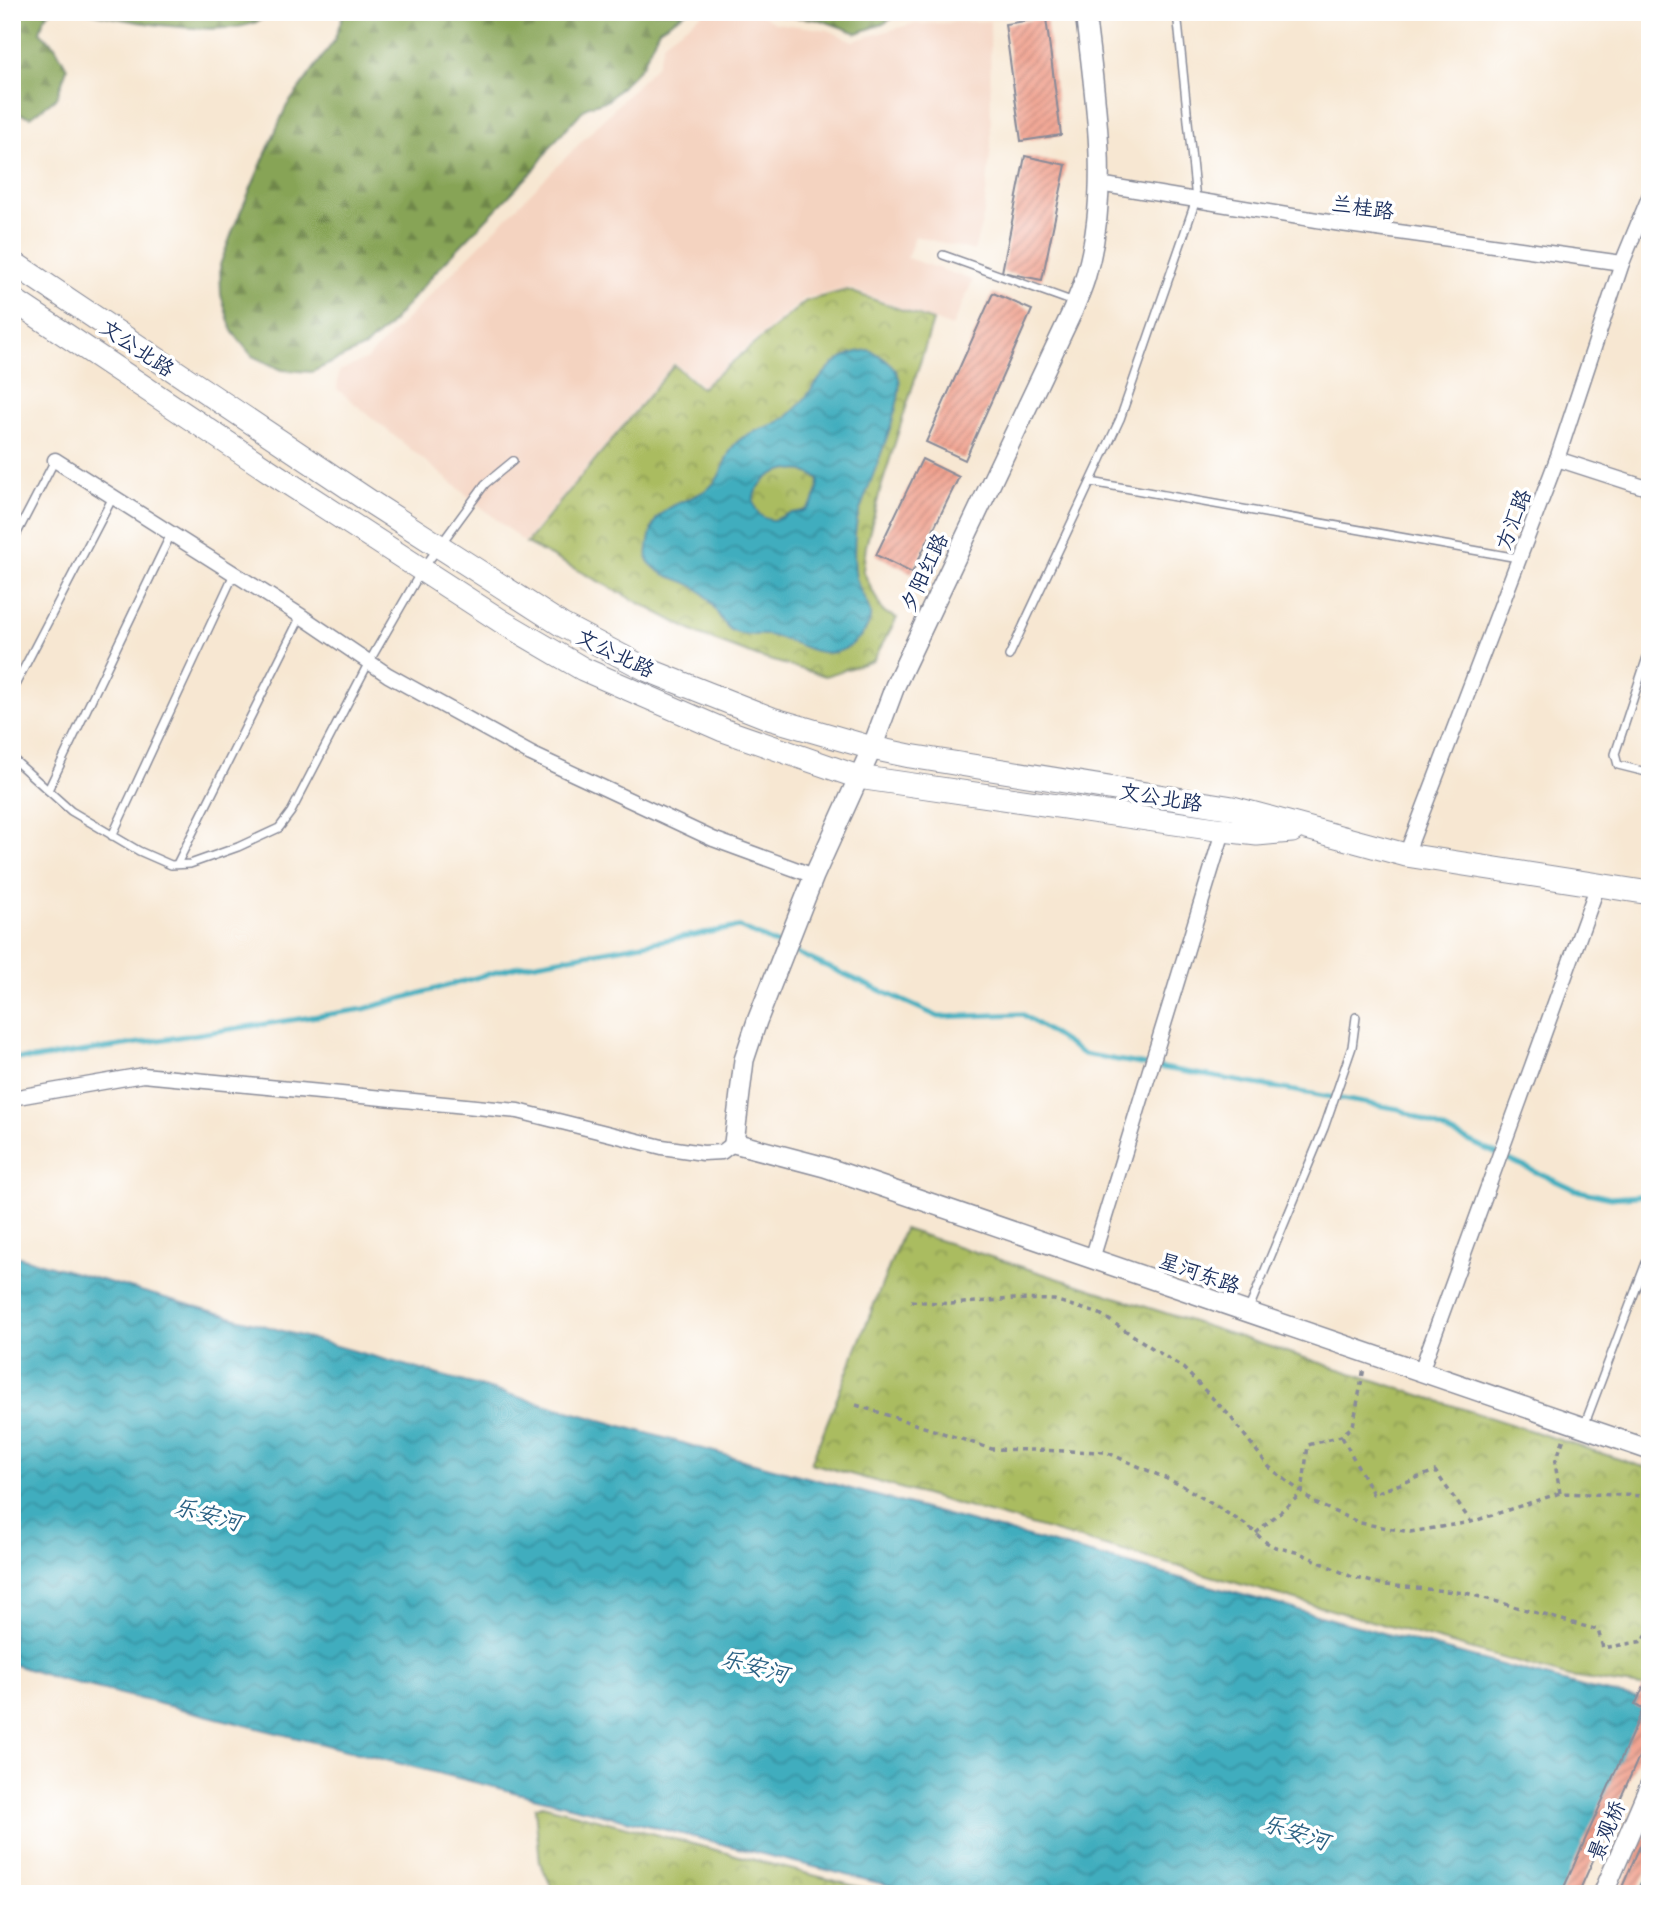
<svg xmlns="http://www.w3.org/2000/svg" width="1662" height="1906" viewBox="0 0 1662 1906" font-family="Mali,'LXGW WenKai TC',sans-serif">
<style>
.built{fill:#f4d3c0}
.forest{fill:url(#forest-firs);stroke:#516a5a;stroke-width:2}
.park{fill:url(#park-crowns);stroke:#62765f;stroke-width:2}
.water{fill:url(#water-waves);stroke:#2e6e8e;stroke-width:2;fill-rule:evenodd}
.pier{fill:#f7e7d2}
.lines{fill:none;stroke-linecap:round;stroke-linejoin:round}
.stream{stroke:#40adbe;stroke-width:5}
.building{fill:url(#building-hatch)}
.lane-casing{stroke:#898b98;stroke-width:10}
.street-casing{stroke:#898b98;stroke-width:17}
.secondary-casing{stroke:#898b98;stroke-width:22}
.primary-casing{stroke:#898b98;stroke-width:25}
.path{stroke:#898b98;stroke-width:3.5;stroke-dasharray:5 5;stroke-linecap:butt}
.lane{stroke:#fff;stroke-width:7}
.street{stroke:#fff;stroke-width:14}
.secondary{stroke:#fff;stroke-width:19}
.primary{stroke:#fff;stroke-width:23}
.labels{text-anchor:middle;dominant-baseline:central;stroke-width:7;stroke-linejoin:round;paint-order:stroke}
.street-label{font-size:21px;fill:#1b2f5e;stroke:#fff}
.water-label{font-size:23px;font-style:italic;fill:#2a6184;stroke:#fff}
</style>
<defs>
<pattern id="forest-firs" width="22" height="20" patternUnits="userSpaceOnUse" patternTransform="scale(1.75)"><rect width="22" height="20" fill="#87a456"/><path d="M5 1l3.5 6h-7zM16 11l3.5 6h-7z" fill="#6e864a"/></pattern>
<pattern id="park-crowns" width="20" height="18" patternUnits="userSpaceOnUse" patternTransform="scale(1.75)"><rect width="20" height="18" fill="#aabc60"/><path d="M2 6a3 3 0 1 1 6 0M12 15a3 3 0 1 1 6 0" fill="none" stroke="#8a9952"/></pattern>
<pattern id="water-waves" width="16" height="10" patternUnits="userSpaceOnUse" patternTransform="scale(1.75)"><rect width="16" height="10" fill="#40adbe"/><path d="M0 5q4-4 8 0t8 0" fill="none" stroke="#358d9e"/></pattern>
<pattern id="building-hatch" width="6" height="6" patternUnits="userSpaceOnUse" patternTransform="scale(1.75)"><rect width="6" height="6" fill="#f09f8b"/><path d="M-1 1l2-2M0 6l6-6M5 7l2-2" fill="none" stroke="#c28275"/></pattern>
</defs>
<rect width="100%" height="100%" fill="#fff"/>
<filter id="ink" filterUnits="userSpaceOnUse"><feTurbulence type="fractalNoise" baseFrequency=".0143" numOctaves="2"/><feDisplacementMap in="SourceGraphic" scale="14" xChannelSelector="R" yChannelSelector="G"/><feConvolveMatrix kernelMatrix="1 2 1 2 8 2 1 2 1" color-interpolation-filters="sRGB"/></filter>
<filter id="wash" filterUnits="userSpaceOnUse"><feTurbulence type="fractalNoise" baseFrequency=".00686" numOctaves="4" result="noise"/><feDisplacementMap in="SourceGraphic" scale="28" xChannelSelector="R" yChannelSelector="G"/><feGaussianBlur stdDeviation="1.57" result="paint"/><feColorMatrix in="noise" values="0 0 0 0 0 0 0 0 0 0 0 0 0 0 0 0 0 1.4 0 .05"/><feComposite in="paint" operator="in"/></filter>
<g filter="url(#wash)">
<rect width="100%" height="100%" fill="#f7e7d2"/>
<path class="built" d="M705 12H756L775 23 828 30 853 41 912 24 990 21 991 145 984 214 974 251 915 236 907 258 973 280 952 327 849 288 805 298 702 385 674 362 524 542 337 389 339 371 367 359 657 65 664 42Z"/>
<g class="forest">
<path d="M12 12H50L44 18 40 32 55 46 67 68 57 97 31 117 12 112Z"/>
<path d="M87 12H269C248 45 121 20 87 12Z"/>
<path d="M344 12H686L659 29 642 66 608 100 586 107 554 142 533 171 437 270 388 327 365 347 312 372 282 370 252 356 232 331 221 295 220 265 234 227 286 107 334 41Z"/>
<path d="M773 12H902L883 24 857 33 821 20 783 16Z"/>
</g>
<g class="park">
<path d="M847 290 933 321 880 491 866 546 863 571 883 612 897 618 873 661 825 676 759 657 700 635 526 543 674 365 701 388 806 301Z"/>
<path d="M904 1229 1650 1469 1649 1688 1569 1677 811 1463Z"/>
<path d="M542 1805 886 1894H555L540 1862 535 1808Z"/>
</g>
<g class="water">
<path d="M869 350C881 356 895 364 899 378 905 405 865 490 857 520 854 535 853 564 856 578 860 598 880 611 864 632 831 674 803 640 767 635 755 634 742 637 731 630 718 621 714 600 698 589 681 577 664 580 648 561 646 550 651 524 659 516 672 502 696 499 710 487 724 476 724 454 737 442 750 430 766 429 780 421 817 399 819 354 869 350ZM789 469 804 471 819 478C819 490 815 506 803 511 798 513 792 512 787 514 782 516 778 520 772 520 755 518 749 500 758 488 767 476 774 472 789 469Z"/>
<path d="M12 1255 725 1455 1590 1689 1650 1701V1894H923L52 1677 12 1664Z"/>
</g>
<path class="pier" d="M1649 1698 1650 1873 1640 1894H1560Z"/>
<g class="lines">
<path class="stream" d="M12 1058 33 1059 364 1009 514 967 739 927 939 1017 1022 1014 1083 1054 1399 1109 1575 1190 1610 1198 1650 1195"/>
</g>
<g id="blocks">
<g class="building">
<path d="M1046 18 1061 135 1021 141 1005 24Z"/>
<path d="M1025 156 1066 165 1042 280 1002 272Z"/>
<path d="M993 293 1032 310 965 460 926 442Z"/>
<path d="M922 459 959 477 912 573 876 555Z"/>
<path d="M1646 1681 1650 1683V1732L1578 1894H1561L1643 1709 1635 1705Z"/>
<path d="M1650 1823V1863L1636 1894H1619Z"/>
</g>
</g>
</g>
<g filter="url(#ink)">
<use href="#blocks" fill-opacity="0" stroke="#898b98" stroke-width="2"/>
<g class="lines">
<defs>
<g id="lane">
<path d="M943 255 1074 302"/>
<path d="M1091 482 1518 558"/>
<path d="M12 543 55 460"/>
<path d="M1650 648 1615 754 1618 765 1650 773"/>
<path d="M1009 656 1120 419 1196 200 1177 12"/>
<path d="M12 691 113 497"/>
<path d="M12 758 71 811 139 851 171 865 190 864 238 847 279 828 291 812 369 662 422 570 485 484 513 461"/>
<path d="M48 790 171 534"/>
<path d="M112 836 234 574"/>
<path d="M177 864 301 616"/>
<path d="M1248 1311 1324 1128 1352 1047 1356 1017"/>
<path d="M1584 1426 1650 1252"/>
</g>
<g id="street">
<path d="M1099 184 1341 224 1622 263"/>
<path d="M1557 459 1650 489"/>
<path d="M55 460 301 616 388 675 531 754 713 839 814 876"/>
<path d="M1406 855 1557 459 1622 263 1650 195"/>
<path d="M12 1098 143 1075 518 1111 662 1147 703 1153 722 1152 734 1143"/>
<path d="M1092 1259 1225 825"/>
<path d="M1421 1371 1598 885"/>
</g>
<g id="secondary">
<path d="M1085 12C1095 98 1111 190 1086 275 1083 287 1077 299 1073 310L895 686 872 748 814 876 757 1021 744 1060 734 1143 825 1167 1650 1450"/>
<path d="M1603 1894 1650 1785"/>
</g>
<g id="primary">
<path d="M12 262 372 503 562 625 648 670 772 719 872 748 910 756 1233 808 1406 855 1650 893"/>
<path d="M12 299 271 472 501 621 583 669 723 730 858 777 1223 830 1257 834 1292 831"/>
</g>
</defs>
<use href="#lane" class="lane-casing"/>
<use href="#street" class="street-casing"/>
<use href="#secondary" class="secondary-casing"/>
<use href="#primary" class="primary-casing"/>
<g class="path">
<path d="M911 1301 951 1304 1013 1299 1054 1300 1100 1314 1183 1368 1229 1415 1269 1467 1315 1503 1360 1523 1410 1532 1471 1522 1560 1493 1650 1496"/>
<path d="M856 1405 992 1449 1106 1452 1183 1486 1248 1526 1264 1541 1275 1547 1300 1553 1352 1577 1385 1585 1466 1593 1598 1630 1603 1648 1644 1641 1648 1630"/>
<path d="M1342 1437 1373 1494 1435 1471 1471 1522"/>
<path d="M1560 1493 1555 1463 1564 1438"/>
<path d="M1256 1533 1302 1493 1308 1445 1341 1436 1353 1426 1364 1368"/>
</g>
<use href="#lane" class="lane"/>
<use href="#street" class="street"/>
<use href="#secondary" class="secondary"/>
<use href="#primary" class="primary"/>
</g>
</g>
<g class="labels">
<g class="street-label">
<text transform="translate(1363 206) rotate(8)">兰桂路</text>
<text transform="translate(138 347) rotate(34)">文公北路</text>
<text transform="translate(1512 519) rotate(-69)">方汇路</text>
<text transform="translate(923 572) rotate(-65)">夕阳红路</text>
<text transform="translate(616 652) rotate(26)">文公北路</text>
<text transform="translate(1161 796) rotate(9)">文公北路</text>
<text transform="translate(1200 1272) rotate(19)">星河东路</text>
<text transform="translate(1605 1830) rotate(-67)">景观桥</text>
</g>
<g class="water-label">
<text transform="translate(208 1513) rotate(15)">乐安河</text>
<text transform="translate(755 1665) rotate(15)">乐安河</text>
<text transform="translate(1296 1831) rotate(18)">乐安河</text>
</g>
</g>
<rect width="1662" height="1906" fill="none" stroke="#fff" stroke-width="42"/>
</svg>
